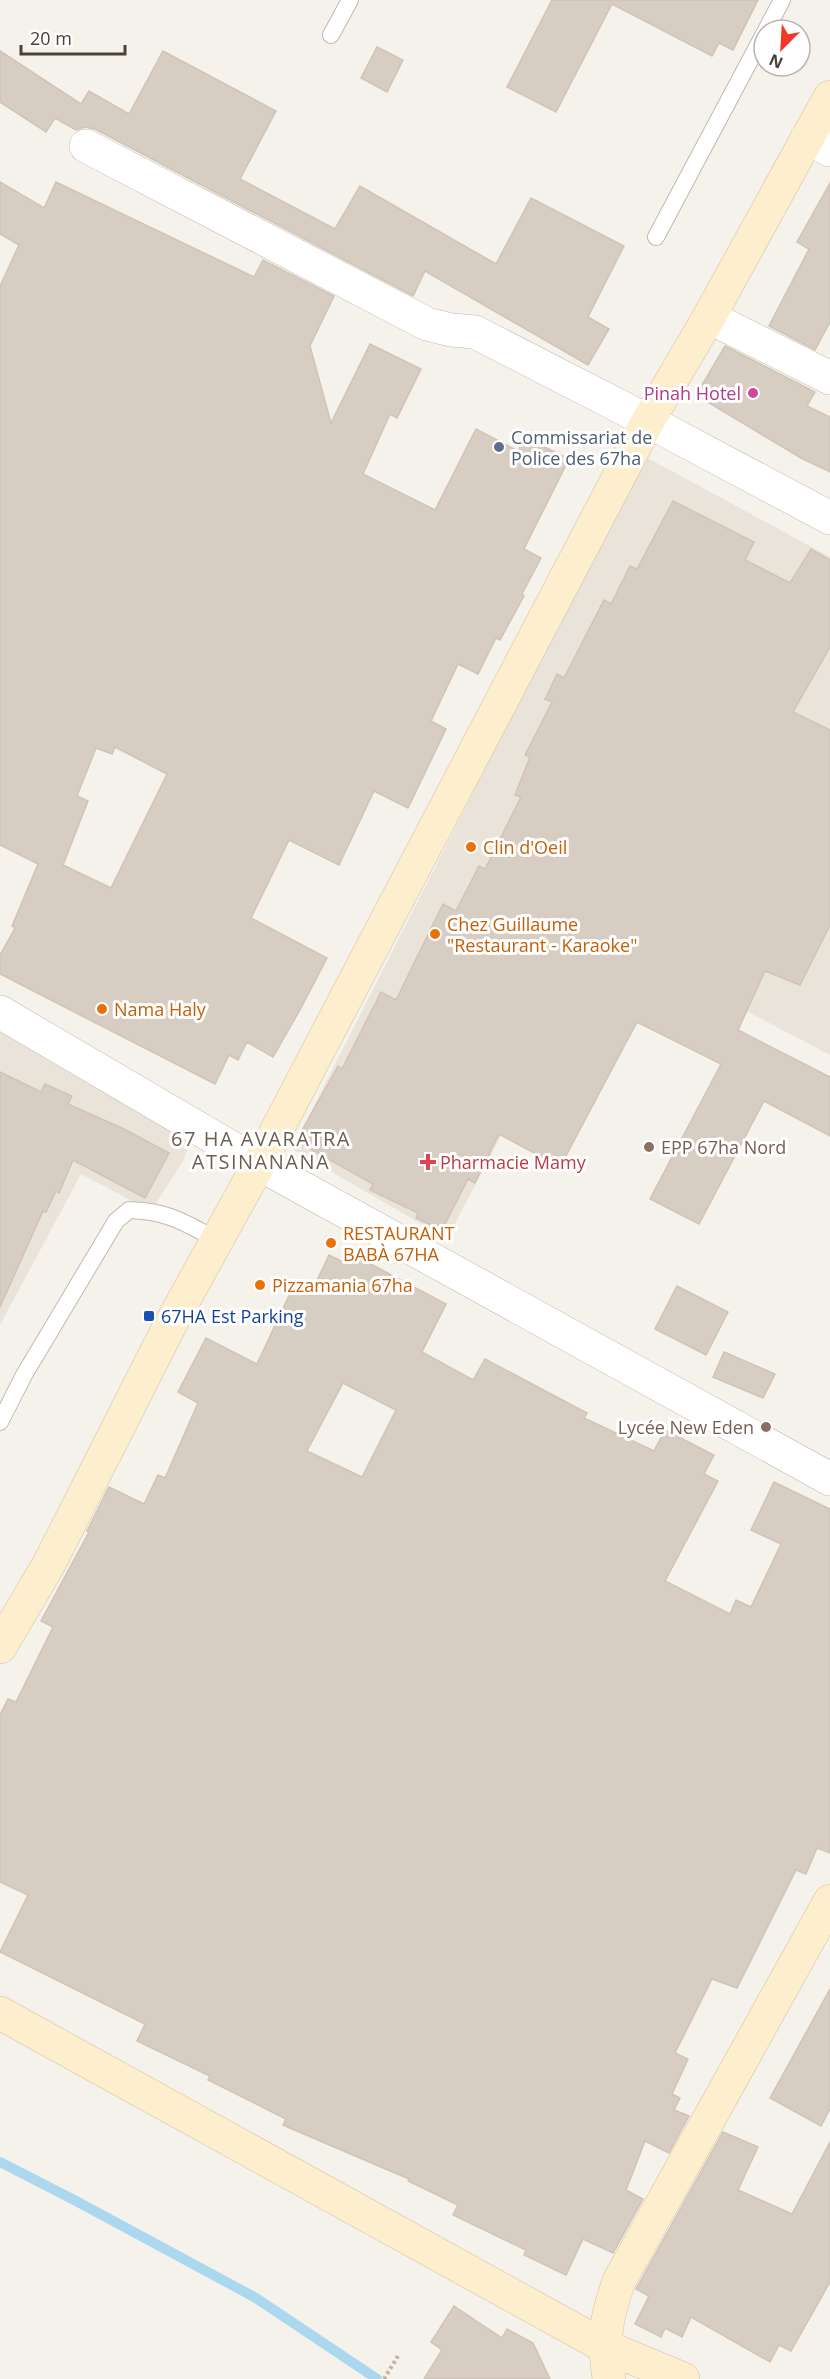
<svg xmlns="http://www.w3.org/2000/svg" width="830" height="2379" viewBox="0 0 830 2379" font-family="'Open Sans',sans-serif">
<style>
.residential{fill:#e9e3da}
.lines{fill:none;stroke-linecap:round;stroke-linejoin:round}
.stream{stroke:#acd8ef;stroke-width:10}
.building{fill:#d7cdc2;stroke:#d1c4b5;stroke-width:1.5;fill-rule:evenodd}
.lane-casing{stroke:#c1b9ae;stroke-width:18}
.street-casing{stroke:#c1b9ae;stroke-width:34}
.secondary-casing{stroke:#d3c19d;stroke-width:34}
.path{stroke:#c2b4a0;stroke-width:4;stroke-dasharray:3 3;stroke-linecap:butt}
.lane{stroke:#fff;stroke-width:16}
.street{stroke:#fff;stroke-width:33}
.secondary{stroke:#fdeece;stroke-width:33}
.hotel-dot{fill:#d1479c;stroke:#fff;stroke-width:2}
.service-dot{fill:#5c6f8a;stroke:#fff;stroke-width:2}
.food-dot{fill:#e8710a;stroke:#fff;stroke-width:2}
.education-dot{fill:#8d6e63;stroke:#fff;stroke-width:2}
.health-dot{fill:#e0444e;stroke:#fff;stroke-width:2}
.transit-dot{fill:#1a4fb4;stroke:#fff;stroke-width:2}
.labels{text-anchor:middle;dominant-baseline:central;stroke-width:6;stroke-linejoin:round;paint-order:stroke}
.hotel-label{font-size:18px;fill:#b23c85;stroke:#fff;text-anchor:end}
.service-label{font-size:18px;fill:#4e5e75;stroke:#fff;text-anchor:start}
.food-label{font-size:18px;fill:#c56008;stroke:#fff;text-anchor:start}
.education-label{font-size:18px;fill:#785e54;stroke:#fff;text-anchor:start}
.health-label{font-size:18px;fill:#be3a42;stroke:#fff;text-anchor:start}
.transit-label{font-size:18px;fill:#164399;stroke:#fff;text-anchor:start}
.neighbourhood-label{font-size:20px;letter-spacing:1.5px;fill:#6c5f51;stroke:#fff}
</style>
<rect width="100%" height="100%" fill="#f5f2ec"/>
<g class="residential">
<path d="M644 456 830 557V1055L605 937 447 1239 292 1149Z"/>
<path d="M0 1029 192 1139 183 1161 151 1211 81 1174 0 1325Z"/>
</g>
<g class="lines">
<path class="stream" d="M0 2162 78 2202 256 2298 377 2379"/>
</g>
<g class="building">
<path d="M552 0H758L733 50 719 43 712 56 612 4 556 112 507 87Z"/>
<path d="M377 47 403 60 387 92 361 78Z"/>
<path d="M0 51 81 104 89 91 129 114 163 51 276 111 240 179 335 229 360 186 496 264 531 198 624 246 588 317 609 329 588 365 425 271 413 296 95 129 85 127 76 130 55 118 46 132 0 102Z"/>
<path d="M0 182 44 208 56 182 254 277 263 260 334 296 310 346 331 423 370 344 421 369 397 418 390 414 363 474 435 510 476 429 518 451 525 437 569 459 524 549 541 558 522 594 524 596 500 640 496 638 478 674 458 664 431 721 446 729 408 808 374 791 339 865 289 840 251 918 327 958 301 1008 273 1057 247 1042 238 1060 229 1055 215 1084 0 974V955L15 928 12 926 38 864 0 845V286L19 245 0 234ZM115 747 167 774 111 888 63 865 88 801 77 796 96 748 112 754Z"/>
<path d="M830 183V322L815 350 769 326 809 249 797 242Z"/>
<path d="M725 346 815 392 807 406 830 417V472L801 458 696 395Z"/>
<path d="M673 501 754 542 745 560 790 583 811 549 830 560V647L793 712 830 730V925L800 985 765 971 738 1030 830 1077V1136L764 1101 699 1224 650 1199 721 1064 637 1022 560 1167 499 1134 475 1183 468 1179 442 1230 416 1218 418 1213 370 1190 373 1184 296 1141 338 1066 342 1069 381 992 396 1000 443 904 456 911 479 866 485 869 521 797 515 795 530 757 525 755 552 702 545 699 557 674 564 678 604 600 611 604 630 566 637 569Z"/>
<path d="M0 1072 41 1092 45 1084 72 1096 68 1104 124 1129 169 1153 145 1198 73 1160 59 1193 56 1191 46 1212 43 1211 0 1307Z"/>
<path d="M352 1254 446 1304 422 1352 473 1380 485 1359 587 1413 584 1418 654 1451 665 1430 714 1455 704 1474 718 1481 665 1581 730 1614 736 1600 751 1607 781 1544 751 1530 774 1482 830 1509V1853L817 1848 806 1874 796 1870 737 1988 712 1979 675 2053 688 2059 672 2094 680 2098 674 2110 689 2116 669 2153 645 2141 626 2190 643 2199 613 2253 583 2239 566 2275 524 2255 526 2250 453 2215 458 2205 408 2181 409 2179 283 2125 286 2119 208 2080 210 2076 137 2041 145 2024 0 1952 28 1895 0 1882V1715L8 1699 16 1702 53 1627 41 1621 89 1532 87 1531 109 1487 144 1504 158 1475 165 1478 198 1403 178 1392 206 1338 257 1364 293 1287 310 1295 329 1255 347 1264ZM343 1383 396 1410 362 1477 307 1451Z"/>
<path d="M677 1286 728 1312 706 1355 655 1329Z"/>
<path d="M724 1352 775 1374 763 1398 713 1377Z"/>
<path d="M830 1989V2109L821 2126 770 2098Z"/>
<path d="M723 2132 758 2147 738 2190 792 2214 830 2142V2282L791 2351 779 2345 770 2362 691 2317 682 2337 665 2328 661 2337 635 2324 649 2296 636 2289Z"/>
<path d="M454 2306 502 2338 507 2329 533 2343 550 2379H424L442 2350 431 2342Z"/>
</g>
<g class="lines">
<defs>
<g id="lane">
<path d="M766 30 782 0"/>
<path d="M331 35 350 0"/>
<path d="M656 237 764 34"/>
<path d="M0 1422 24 1375 116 1221 129 1210C167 1211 184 1222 217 1240"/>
</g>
<g id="street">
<path d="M807 138 830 150"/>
<path d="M86 146 427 324 451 330 475 332 648 421 830 518"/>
<path d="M709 317 830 378"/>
<path d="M0 1012 259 1164 830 1479"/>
</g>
<g id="secondary">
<path d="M0 1647 49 1564 170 1325 259 1164 648 421 709 317 830 97"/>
<path d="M0 2013 604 2346 683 2379"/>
<path d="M609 2379C603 2337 605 2321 619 2281L830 1901"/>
</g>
</defs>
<use href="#lane" class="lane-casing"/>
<use href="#street" class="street-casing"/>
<use href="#secondary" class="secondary-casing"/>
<path class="path" d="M384 2379 398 2356"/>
<use href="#lane" class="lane"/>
<use href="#street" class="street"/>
<use href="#secondary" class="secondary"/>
</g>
<circle class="hotel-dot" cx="753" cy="393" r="6"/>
<circle class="service-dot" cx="499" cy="447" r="6"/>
<g class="food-dot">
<circle cx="471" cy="847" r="6"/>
<circle cx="435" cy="934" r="6"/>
<circle cx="102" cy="1009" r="6"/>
<circle cx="331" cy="1243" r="6"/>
<circle cx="260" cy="1285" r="6"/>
</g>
<g class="education-dot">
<circle cx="649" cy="1147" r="6"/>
<circle cx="766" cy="1427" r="6"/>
</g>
<path class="health-dot" d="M425 1153h6v6h6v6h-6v6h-6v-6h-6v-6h6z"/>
<rect class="transit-dot" x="143" y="1310" width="12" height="12" rx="3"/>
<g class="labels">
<g class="hotel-label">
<text x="741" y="393">Pinah Hotel</text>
</g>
<g class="service-label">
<text x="511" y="437">Commissariat de<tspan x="511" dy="21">Police des 67ha</tspan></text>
</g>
<g class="food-label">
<text x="483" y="847">Clin d'Oeil</text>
<text x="447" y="924">Chez Guillaume<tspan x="447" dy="21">"Restaurant - Karaoke"</tspan></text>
<text x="114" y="1009">Nama Haly</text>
<text x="343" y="1233">RESTAURANT<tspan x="343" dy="21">BABÀ 67HA</tspan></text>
<text x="272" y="1285">Pizzamania 67ha</text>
</g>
<g class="education-label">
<text x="661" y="1147">EPP 67ha Nord</text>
<text x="754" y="1427" text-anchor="end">Lycée New Eden</text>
</g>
<g class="health-label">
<text x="440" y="1162">Pharmacie Mamy</text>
</g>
<g class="transit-label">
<text x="161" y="1316">67HA Est Parking</text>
</g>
<g class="neighbourhood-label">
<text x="261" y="1138">67 HA AVARATRA<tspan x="261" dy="23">ATSINANANA</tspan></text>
</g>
</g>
<g transform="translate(782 48) rotate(204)"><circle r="28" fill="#ffffff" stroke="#b7b3b0" stroke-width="1.5"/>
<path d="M0-4.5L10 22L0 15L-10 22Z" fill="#f23726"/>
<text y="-9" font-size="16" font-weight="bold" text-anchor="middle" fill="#4a4239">N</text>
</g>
<path d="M21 45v9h104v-9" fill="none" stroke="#4a4239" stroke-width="3"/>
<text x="30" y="45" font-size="18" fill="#4a4239" stroke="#ffffff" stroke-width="4.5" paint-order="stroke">20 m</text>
</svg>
